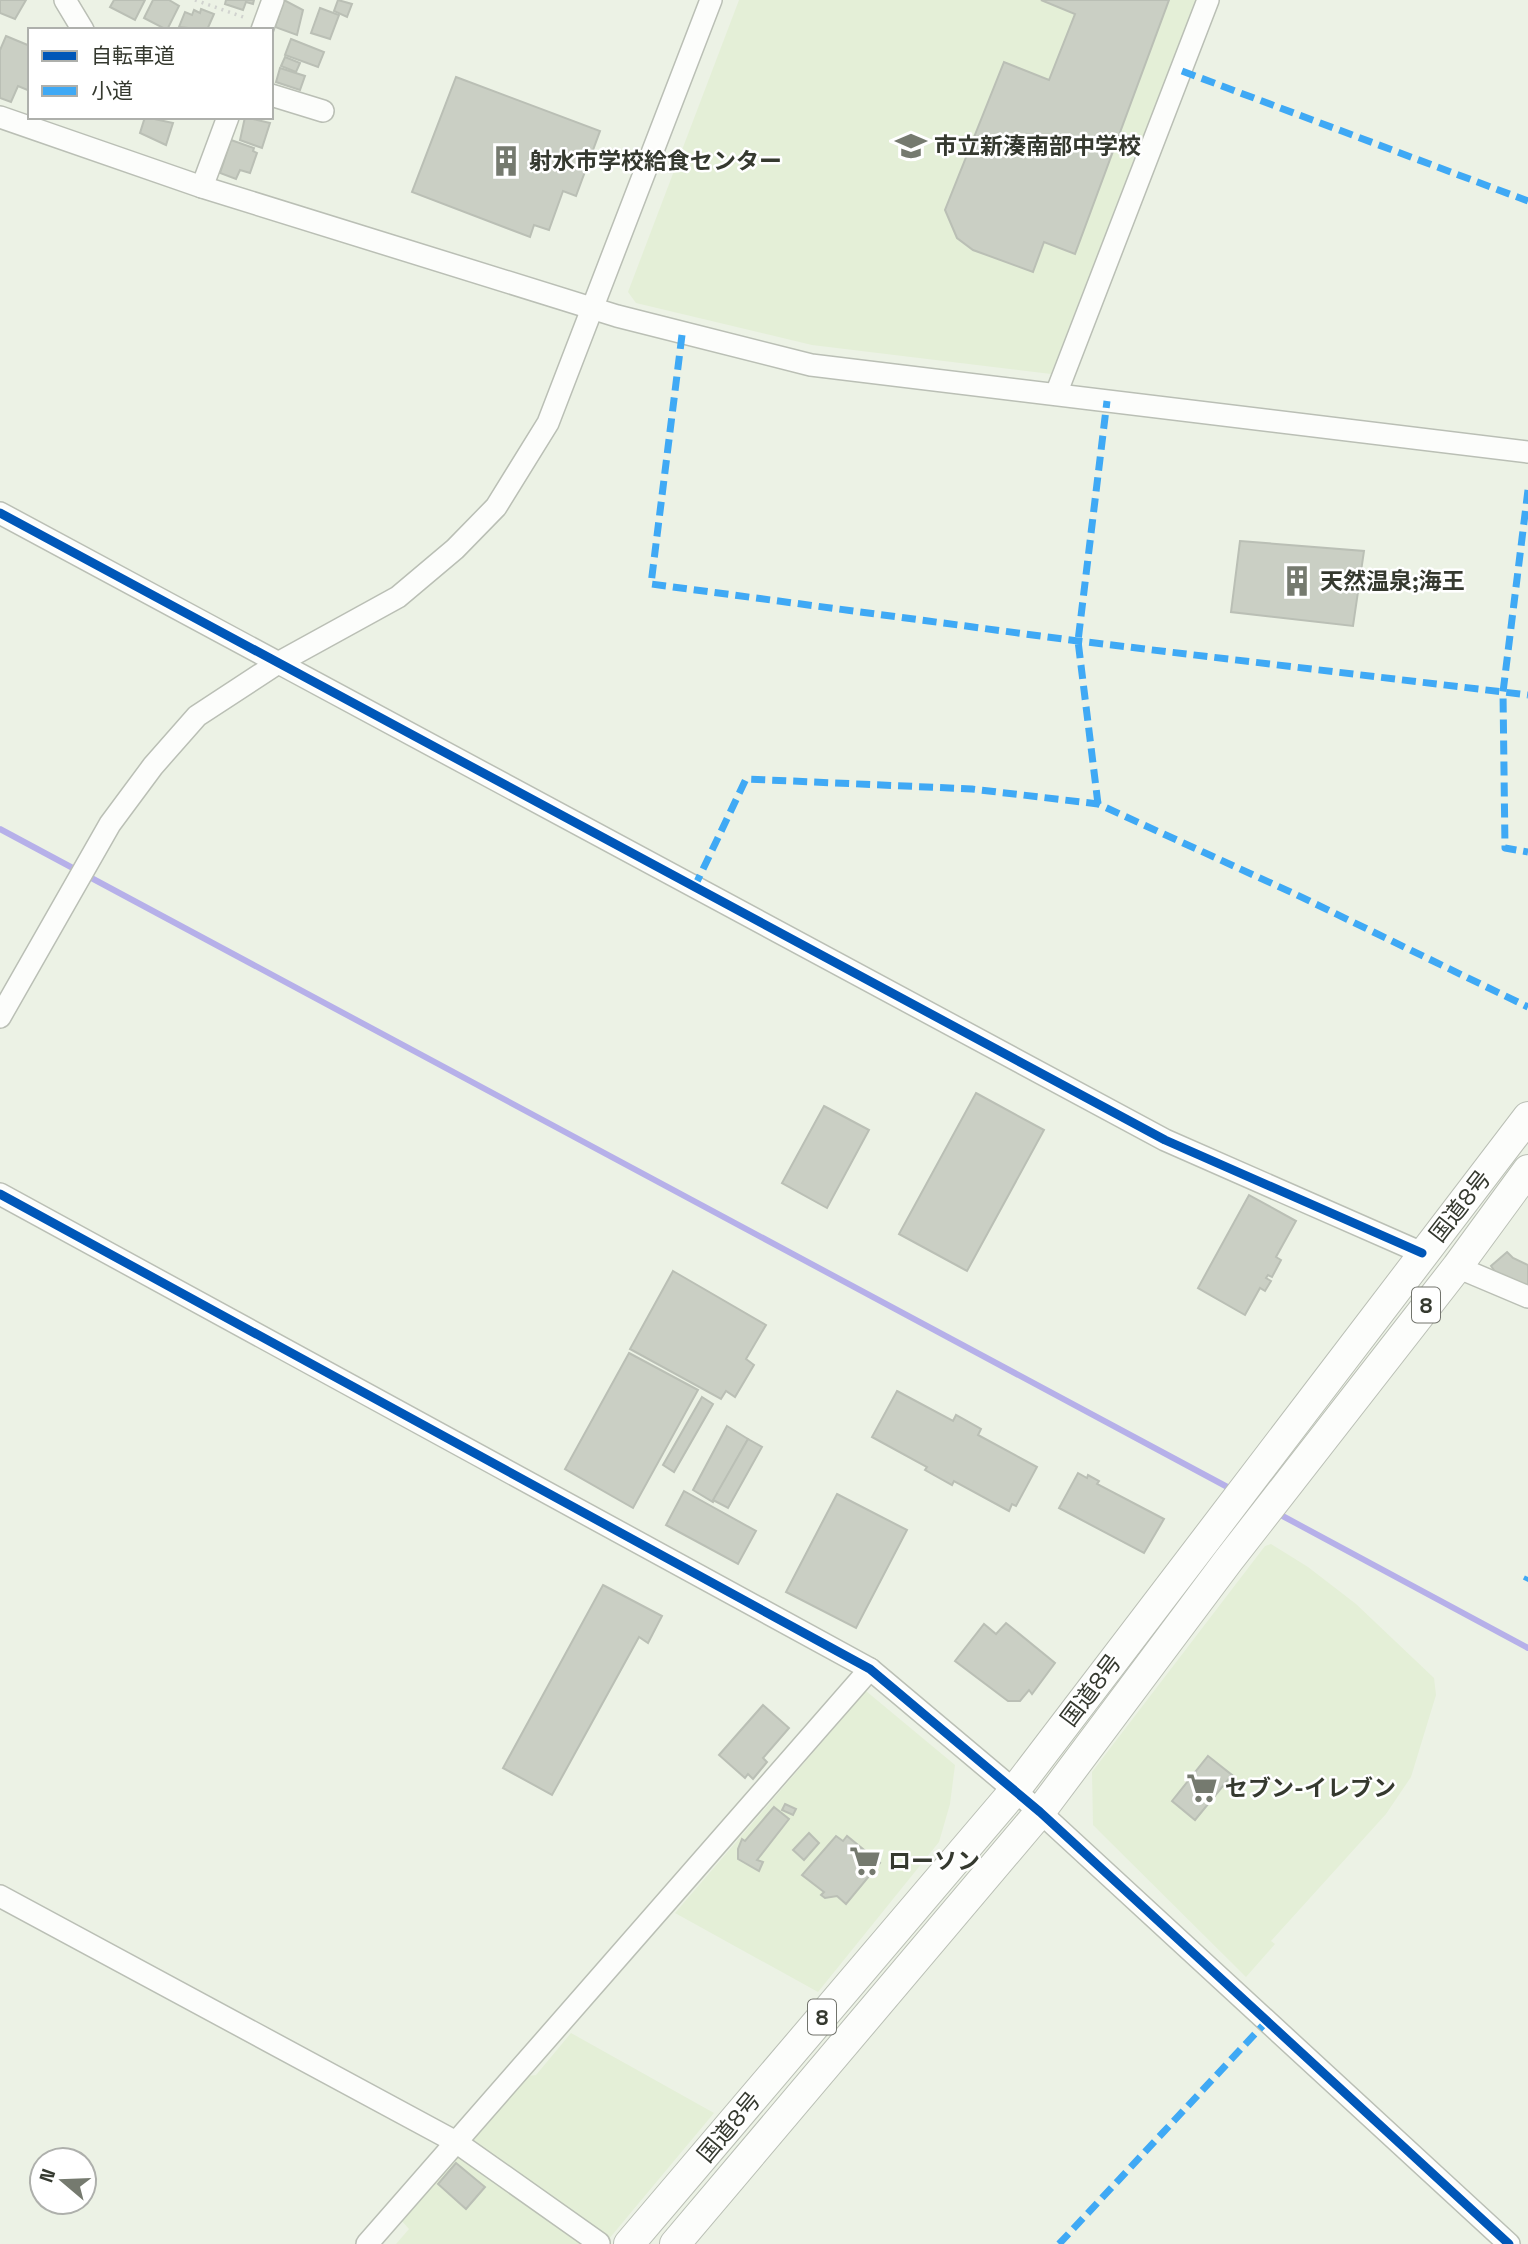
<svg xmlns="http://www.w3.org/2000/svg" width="1528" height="2244" viewBox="0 0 1528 2244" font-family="'Space Grotesk','Noto Sans JP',sans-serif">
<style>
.built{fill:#e4efd7}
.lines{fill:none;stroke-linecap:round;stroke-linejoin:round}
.stream{stroke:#b6b0e9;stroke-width:6}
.building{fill:#cacfc4;stroke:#babfb5;stroke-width:2}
.minor-casing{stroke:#babfb5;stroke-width:24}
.highway-casing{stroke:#babfb5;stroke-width:32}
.path{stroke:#d1d3cf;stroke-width:3.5;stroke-dasharray:2 5;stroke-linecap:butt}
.minor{stroke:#fcfdfb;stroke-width:21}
.highway{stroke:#fcfdfb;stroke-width:30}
.quiet{stroke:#3fa9f5;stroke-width:7;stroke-dasharray:14 7;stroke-linecap:butt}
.cycleway-casing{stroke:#fff;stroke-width:13}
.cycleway{stroke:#0057b8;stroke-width:9}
.labels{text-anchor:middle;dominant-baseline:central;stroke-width:5;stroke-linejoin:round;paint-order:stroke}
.shield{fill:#fff;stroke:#72746d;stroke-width:2}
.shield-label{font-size:21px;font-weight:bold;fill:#35392f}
.poi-label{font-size:23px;font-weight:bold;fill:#35392f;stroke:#fff;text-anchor:start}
.street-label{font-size:23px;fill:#35392f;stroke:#fff}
</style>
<rect width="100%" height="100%" fill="#ecf2e5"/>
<g class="built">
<path d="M739 0H1196L1051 374 812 345 636 303 628 292Z"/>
<path d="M1271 1544 1308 1567 1356 1604 1434 1678 1436 1695 1411 1777 1386 1814 1271 1941 1275 1944 1246 1977 1093 1825 1092 1772 1265 1546Z"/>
<path d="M866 1691 955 1765 950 1804 939 1842 818 1992 675 1913Z"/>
<path d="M571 2033 714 2113 608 2240 469 2143 521 2077 536 2075Z"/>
<path d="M456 2154 589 2244H396L409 2229 401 2220Z"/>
</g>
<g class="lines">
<g class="stream">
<path d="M0 829 1233 1490"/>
<path d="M1277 1513 1528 1648"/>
</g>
</g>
<g class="building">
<path d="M0 0H26L15 19 0 13Z"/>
<path d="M114 0H145L135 20 110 7Z"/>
<path d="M153 0H169L179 6 167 30 144 18Z"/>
<path d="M226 0H254L253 4 246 2 243 10 225 4Z"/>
<path d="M284 0 303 10 297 35 275 27Z"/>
<path d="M338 0 352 4 347 17 334 11Z"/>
<path d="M1041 0H1169L1075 254 1044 242 1033 272 973 250 957 238 945 210 1004 62 1049 80 1075 14Z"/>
<path d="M320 8 339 15 330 39 311 33Z"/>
<path d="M201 9 214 14 207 30 179 27 185 12 192 15 194 10 200 13Z"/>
<path d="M6 36 30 46V91L18 86 11 102 0 98V50Z"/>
<path d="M291 39 324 52 318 67 285 55Z"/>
<path d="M285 57 300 63 296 72 281 66Z"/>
<path d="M280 68 305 76 300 90 276 82Z"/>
<path d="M456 77 600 131 576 196 563 191 549 230 534 225 530 237 412 192Z"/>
<path d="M145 117 173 123 166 145 140 133Z"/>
<path d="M245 117 270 123 262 148 240 140Z"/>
<path d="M231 140 254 148 253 151 257 153 250 173 240 170 236 179 220 173Z"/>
<path d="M1240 541 1364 551 1353 626 1231 612Z"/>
<path d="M976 1093 1044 1130 967 1271 899 1234Z"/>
<path d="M824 1106 869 1130 827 1208 782 1183Z"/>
<path d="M1249 1195 1296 1221 1276 1257 1281 1260 1272 1277 1268 1275 1266 1278 1271 1281 1265 1291 1260 1288 1245 1315 1198 1288Z"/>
<path d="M1507 1252 1513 1258 1528 1265V1287L1496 1273 1491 1266Z"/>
<path d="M673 1271 766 1325 746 1359 754 1365 735 1397 726 1391 721 1399 630 1349Z"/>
<path d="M629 1353 698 1390 633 1508 565 1469Z"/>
<path d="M897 1391 953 1421 956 1415 981 1429 978 1435 1037 1467 1016 1506 1012 1504 1009 1511 954 1481 952 1485 925 1470 927 1467 872 1437Z"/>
<path d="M702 1397 713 1404 674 1472 663 1465Z"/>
<path d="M727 1426 748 1439 713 1502 693 1490Z"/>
<path d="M748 1439 762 1447 728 1508 713 1500Z"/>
<path d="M1078 1473 1087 1478 1088 1475 1099 1481 1097 1484 1164 1519 1144 1553 1059 1508Z"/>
<path d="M684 1491 756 1531 738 1564 666 1525Z"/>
<path d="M837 1494 907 1530 856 1628 786 1592Z"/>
<path d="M603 1585 662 1616 648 1643 639 1637 552 1795 503 1768Z"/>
<path d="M1006 1623 1055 1663 1032 1694 1029 1690 1020 1701H1008L955 1661 984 1624 996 1634Z"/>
<path d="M763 1705 789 1728 763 1758 767 1762 753 1779 748 1774 745 1778 719 1755Z"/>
<path d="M1208 1756 1232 1775 1195 1820 1172 1801Z"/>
<path d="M785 1804 796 1809 793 1815 782 1810Z"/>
<path d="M774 1807 789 1819 757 1860 763 1862 759 1871 738 1859V1849L742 1839 745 1841Z"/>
<path d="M809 1833 819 1843 804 1860 793 1850Z"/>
<path d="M836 1836 843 1841 847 1836 880 1863 846 1904 837 1896 825 1898 821 1895 824 1892 802 1875Z"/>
<path d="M456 2163 485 2187 466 2209 438 2184Z"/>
</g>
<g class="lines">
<defs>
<g id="minor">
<path d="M65 0 83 30"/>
<path d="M262 30 273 0"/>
<path d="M271 95 323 111"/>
<path d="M0 117 202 187 617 316 811 365 1528 452"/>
<path d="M202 187 228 117"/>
<path d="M1056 394 1208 0"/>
<path d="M0 513 1165 1140 1422 1253"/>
<path d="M0 1017 110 824 153 766 197 716 278 663 398 597 455 549 496 507 548 423 711 0"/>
<path d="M0 1194 870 1669 1040 1812 1509 2244"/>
<path d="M1457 1267 1528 1297"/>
<path d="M0 1896 456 2142 599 2243"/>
<path d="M367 2244 870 1669"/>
</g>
<g id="highway">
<path d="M629 2244 1015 1790 1528 1117"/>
<path d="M675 2244 1040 1812 1228 1561 1457 1267 1528 1170"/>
</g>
</defs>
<use href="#minor" class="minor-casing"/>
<use href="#highway" class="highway-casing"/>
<path class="path" d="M195 0 246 18"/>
<use href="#minor" class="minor"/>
<use href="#highway" class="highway"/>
<g class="quiet">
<path d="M1182 71 1528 201"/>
<path d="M682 335 651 584 1078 641 1528 695"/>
<path d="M1528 490 1503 692 1505 848 1528 852"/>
<path d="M1098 804 1078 641 1107 401"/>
<path d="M694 888 746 779 972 789 1098 804 1295 894 1528 1007"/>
<path d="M1526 1581 1528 1577"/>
<path d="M1059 2244 1267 2021"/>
</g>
<defs>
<g id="cycleway">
<path d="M0 513 1165 1140 1422 1253"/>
<path d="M0 1194 870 1669 1040 1812 1509 2244"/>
</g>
</defs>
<use href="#cycleway" class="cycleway-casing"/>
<use href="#cycleway" class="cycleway"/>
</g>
<defs>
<symbol id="school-bare" viewBox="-9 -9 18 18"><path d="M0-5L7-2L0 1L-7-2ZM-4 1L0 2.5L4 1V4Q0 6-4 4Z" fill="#757a6f" stroke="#fff" stroke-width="2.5" paint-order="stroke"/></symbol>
<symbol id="building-bare" viewBox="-9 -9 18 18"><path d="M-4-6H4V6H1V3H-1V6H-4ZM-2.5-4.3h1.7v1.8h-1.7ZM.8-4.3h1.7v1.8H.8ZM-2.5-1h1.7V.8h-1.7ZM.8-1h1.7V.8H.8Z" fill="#757a6f" stroke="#fff" stroke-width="2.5" paint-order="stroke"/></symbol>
<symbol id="supermarket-bare" viewBox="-9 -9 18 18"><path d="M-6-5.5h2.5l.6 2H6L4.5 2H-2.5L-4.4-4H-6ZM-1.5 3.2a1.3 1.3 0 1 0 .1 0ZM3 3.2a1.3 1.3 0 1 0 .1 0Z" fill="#757a6f" stroke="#fff" stroke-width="2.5" paint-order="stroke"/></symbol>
</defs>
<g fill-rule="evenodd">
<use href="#school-bare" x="889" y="124" width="44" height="44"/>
<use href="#building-bare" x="484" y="139" width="44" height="44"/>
<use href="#building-bare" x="1275" y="559" width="44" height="44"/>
<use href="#supermarket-bare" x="1180" y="1766" width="44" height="44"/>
<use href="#supermarket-bare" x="843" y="1839" width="44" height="44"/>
</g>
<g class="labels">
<g class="shield">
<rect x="1412" y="1287.5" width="28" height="35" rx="5"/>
<rect x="808" y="1999.5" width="28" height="35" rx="5"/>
</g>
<g class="shield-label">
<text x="1426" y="1305">8</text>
<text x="822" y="2017">8</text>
</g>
<g class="poi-label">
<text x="934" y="146">市立新湊南部中学校</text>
<text x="529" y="161">射水市学校給食センター</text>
<text x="1320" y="581">天然温泉;海王</text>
<text x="1225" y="1788">セブン-イレブン</text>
<text x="888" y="1861">ローソン</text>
</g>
<g class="street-label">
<text transform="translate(1460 1206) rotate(-52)">国道8号</text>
<text transform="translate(1091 1690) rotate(-53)">国道8号</text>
<text transform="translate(729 2127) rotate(-50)">国道8号</text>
</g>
</g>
<rect x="28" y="28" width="245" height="91" fill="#ffffff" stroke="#aeb0ac" stroke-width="2"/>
<rect x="42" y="51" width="35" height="10" fill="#0057b8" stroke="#aeb0ac" stroke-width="2"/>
<text x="91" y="63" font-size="21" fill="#35392f">自転車道</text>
<rect x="42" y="86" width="35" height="10" fill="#3fa9f5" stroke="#aeb0ac" stroke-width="2"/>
<text x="91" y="98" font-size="21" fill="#35392f">小道</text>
<g transform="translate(63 2181) rotate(289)"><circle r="33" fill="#ffffff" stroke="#aeb0ac" stroke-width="2"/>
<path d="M0-5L12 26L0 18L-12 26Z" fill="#757a6f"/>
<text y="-10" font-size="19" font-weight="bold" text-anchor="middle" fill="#35392f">N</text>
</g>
</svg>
